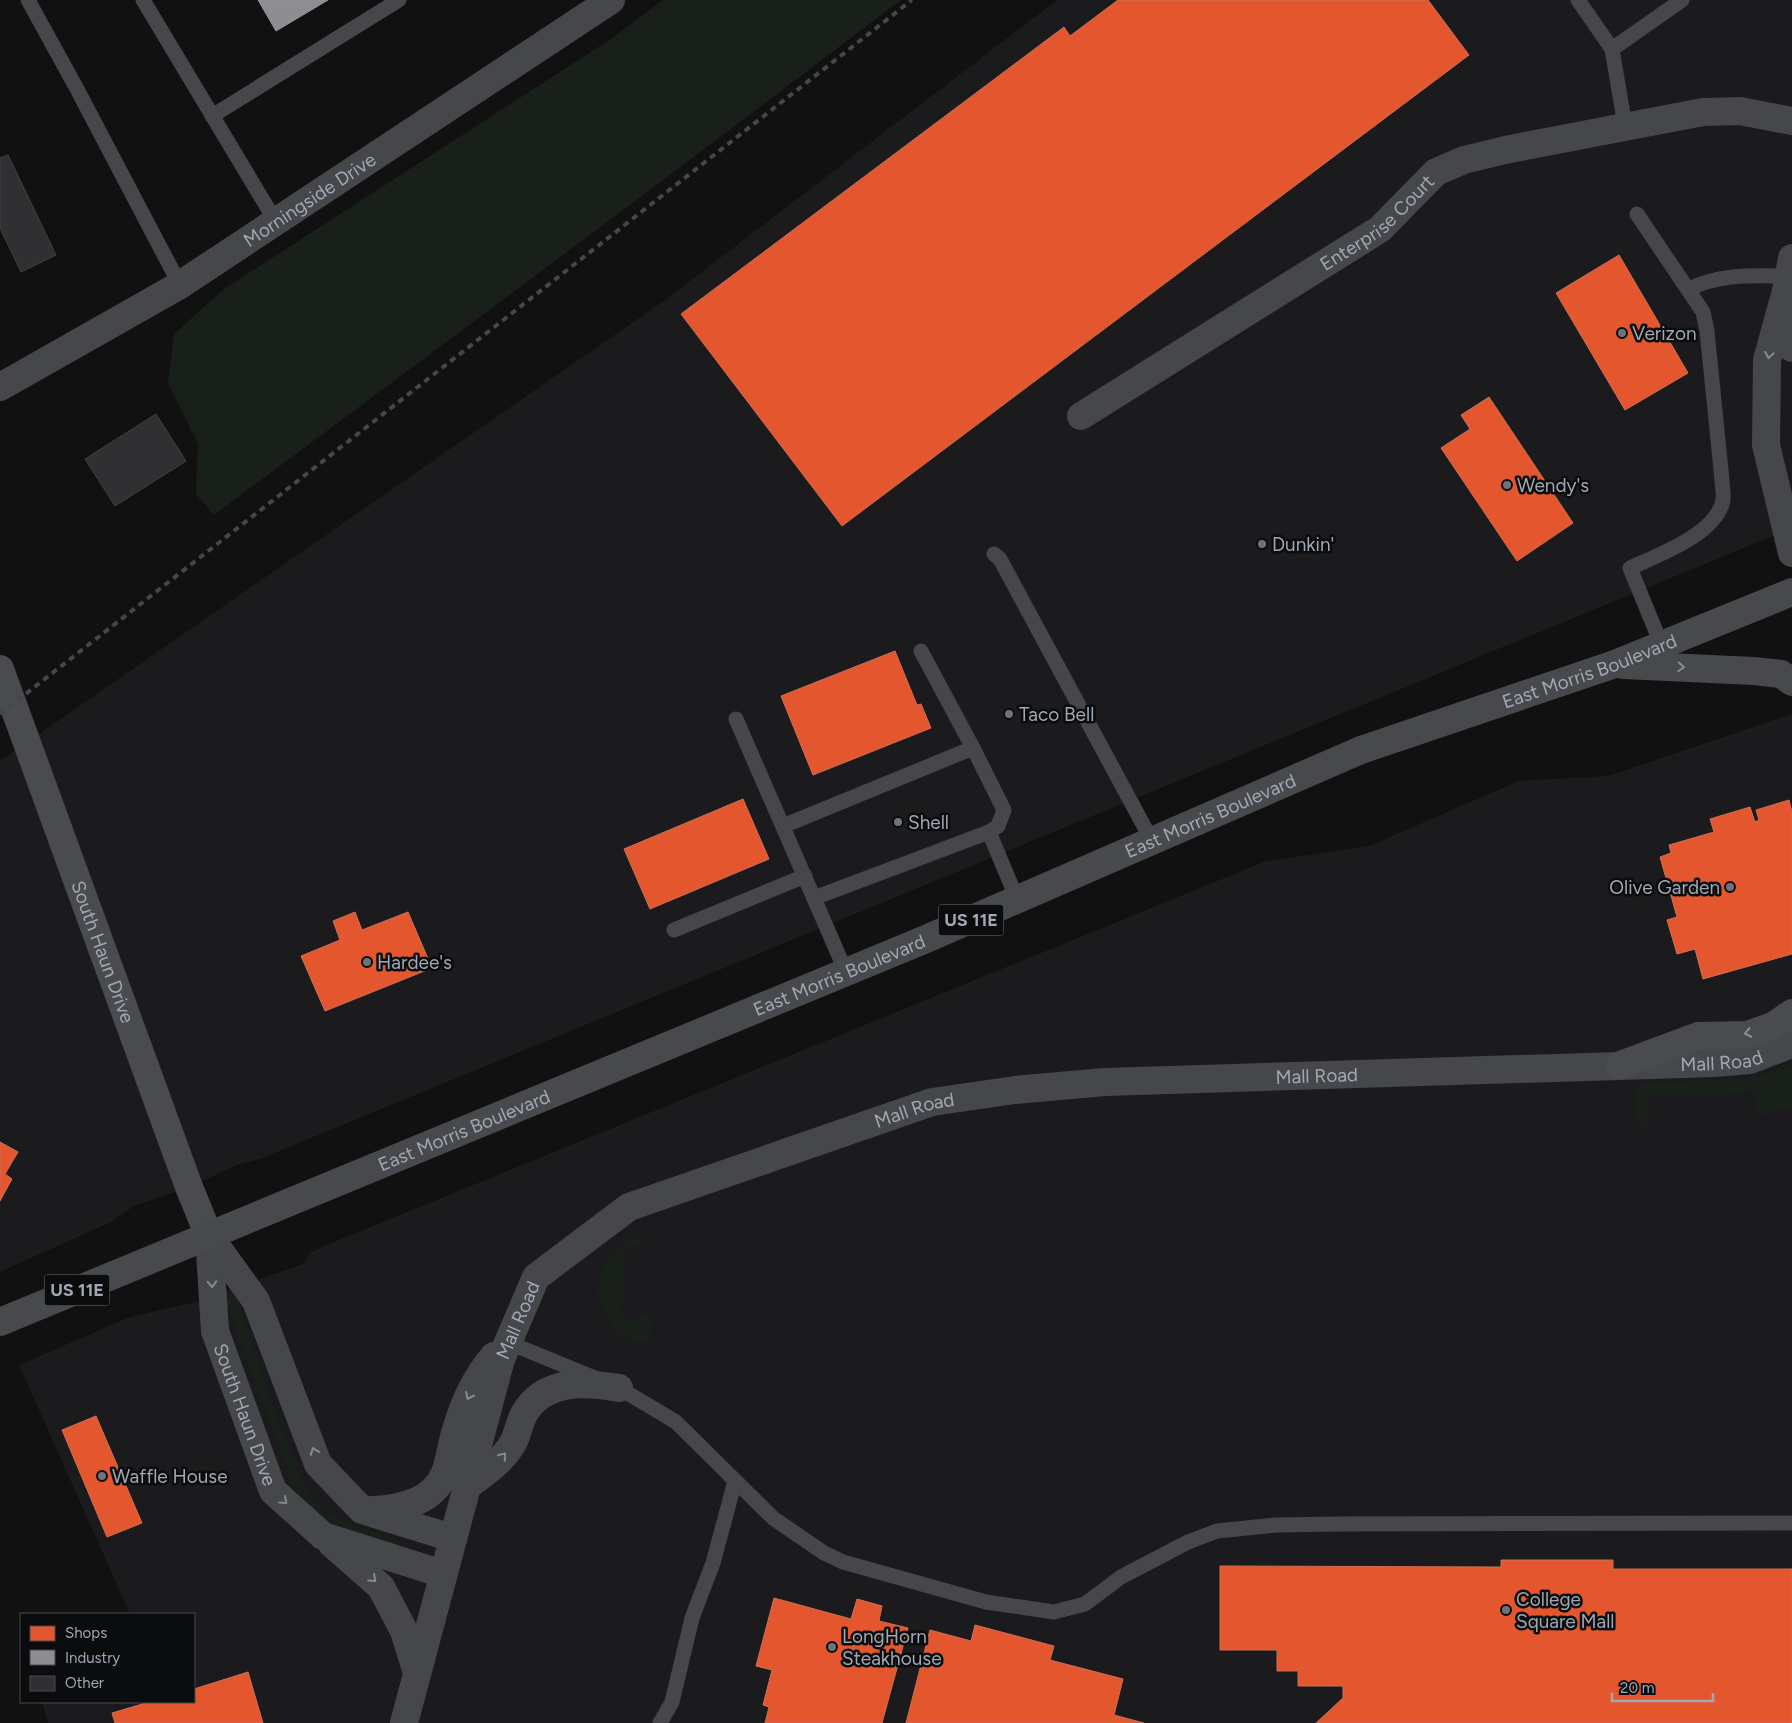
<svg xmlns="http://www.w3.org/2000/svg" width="1792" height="1723" viewBox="0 0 1792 1723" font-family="Figtree,sans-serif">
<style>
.built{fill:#1b1b1d}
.green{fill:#19201a}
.shops{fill:#e4572e;stroke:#d06f56}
.industry{fill:#8d8d92;stroke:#93959c}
.building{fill:#303032;stroke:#3f4145}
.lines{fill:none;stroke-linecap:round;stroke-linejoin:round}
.lane{stroke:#45474a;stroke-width:15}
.street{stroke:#45474a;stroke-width:28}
.secondary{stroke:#494b4e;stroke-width:28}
.primary{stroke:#47494c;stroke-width:28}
.rail{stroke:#45474a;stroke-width:4;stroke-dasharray:6 5;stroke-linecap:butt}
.oneway{stroke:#858b94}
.oneway2{stroke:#858c95}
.oneway3{stroke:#8a919a}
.poi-dot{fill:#6e737b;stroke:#0b0c0d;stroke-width:2}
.labels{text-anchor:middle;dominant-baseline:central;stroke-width:5;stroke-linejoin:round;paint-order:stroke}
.shield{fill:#0b0c0d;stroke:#737982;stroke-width:1}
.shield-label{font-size:18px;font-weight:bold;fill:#a0a8b4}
.street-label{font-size:19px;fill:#a0a8b4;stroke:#0b0c0d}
.poi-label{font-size:19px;fill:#a0a8b4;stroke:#0b0c0d;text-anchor:start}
</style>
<rect width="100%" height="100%" fill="#111"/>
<g class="built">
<path d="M1057 0H1792V528L260 1159 237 1165 189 1187 134 1206 111 1222 0 1272V761L665 300Z"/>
<path d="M1792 714V1723H48L42 1702H194V1614H130L19 1365 130 1317 195 1302 303 1264 310 1253 336 1241 1266 861 1369 846 1519 781 1608 776Z"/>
</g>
<g class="green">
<path d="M663 0H901L638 199 214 515 196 494 198 444 168 383 174 334 224 289 611 39Z"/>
<path d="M1792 1065V1106L1761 1116 1756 1112 1752 1090 1724 1095 1649 1096 1648 1125 1642 1128 1636 1124V1085L1737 1079 1767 1075Z"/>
<path d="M639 1237 647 1238 624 1251 622 1311 631 1323 643 1315 652 1314 650 1341C637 1344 625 1338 616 1328 582 1293 598 1254 639 1237Z"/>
<path d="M231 1297 237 1299 274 1410 308 1494C337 1528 356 1523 392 1538L394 1541 392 1546 327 1524 297 1496 227 1306 226 1301Z"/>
</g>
<g class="shops">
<path d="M1118 0H1428L1469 55 842 526 681 314 1064 27 1070 36Z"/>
<path d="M1619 255 1688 373 1625 410 1556 293Z"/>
<path d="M1489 397 1573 523 1517 561 1441 448 1470 429 1461 415Z"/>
<path d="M895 651 917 705 921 704 931 728 813 775 781 696Z"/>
<path d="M743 799 769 859 650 909 624 849Z"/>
<path d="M1789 800 1792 812V954L1703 979 1695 949 1677 954 1667 920 1677 917 1660 857 1671 853 1669 845 1714 832 1710 819 1750 807 1755 822 1759 820 1756 810Z"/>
<path d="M355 912 362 930 408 912 432 968 325 1011 301 956 340 940 333 921Z"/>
<path d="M0 1142 18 1152 5 1174 12 1179 0 1201Z"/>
<path d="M96 1416 142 1523 107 1537 62 1430Z"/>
<path d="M1501 1560H1613V1569H1792V1723H1316L1343 1698V1686H1298V1671H1277V1650H1220V1566L1501 1567Z"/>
<path d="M774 1598 851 1619 857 1599 882 1606 879 1621 908 1628 882 1723H765L769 1707 763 1705 772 1670 756 1666Z"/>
<path d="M975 1625 1054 1646 1050 1660 1123 1679 1114 1715 1144 1723H906L930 1630 971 1641Z"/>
<path d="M248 1672 263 1723H115L112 1713 149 1702H194V1689Z"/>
</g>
<path class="industry" d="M258 0H328L276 31Z"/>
<g class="building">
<path d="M8 155 56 255 21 272 0 228V158Z"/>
<path d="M156 414 186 461 115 506 85 459Z"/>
</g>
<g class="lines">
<g class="lane">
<path d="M28 0 77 89 180 285"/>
<path d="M143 0 276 222"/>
<path d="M1578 0 1612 49"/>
<path d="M212 116 399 0"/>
<path d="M1625 126 1612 49 1682 0"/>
<path d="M1637 214 1703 312 1707 331 1722 480C1722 486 1724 494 1723 500 1717 534 1658 555 1630 568L1662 646"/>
<path d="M1689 289C1722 273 1753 276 1789 276"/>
<path d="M994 554 1000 559 1152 841"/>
<path d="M921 651 973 748"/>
<path d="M736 719 846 972"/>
<path d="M783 826 973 748 1004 810 998 826 989 832 1017 899"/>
<path d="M814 898 989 832"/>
<path d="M674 930 805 876"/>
<path d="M507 1342 619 1388 676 1422 773 1518 824 1553 843 1562 986 1602 1054 1612 1085 1604 1121 1577 1188 1542 1217 1531 1276 1525 1340 1524 1792 1523"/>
<path d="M660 1723 672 1702 692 1618 713 1563 735 1481"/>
</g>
<g class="street">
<path d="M1792 258 1786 291 1792 348"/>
<path d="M1786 291 1767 360 1766 445 1792 553"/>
<path id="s1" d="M0 387 180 285 611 0"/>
<path id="s2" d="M1081 416 1380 229 1436 172 1464 160 1505 150 1703 112 1740 111 1792 121"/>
<path id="s3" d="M209 1236 215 1331 273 1491 323 1536 443 1574"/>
<path d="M209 1236 256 1301 318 1464 362 1510 452 1538"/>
<path d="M466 1487C483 1474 502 1462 513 1443 518 1434 519 1423 524 1414 544 1379 585 1382 619 1388"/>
<path d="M372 1510C399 1509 432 1502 444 1475 450 1461 451 1444 456 1430 464 1402 475 1378 494 1356"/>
<path d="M332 1544 381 1587 404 1631 417 1673"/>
<path id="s4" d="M404 1723 501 1359 536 1277 629 1207 932 1102 1015 1090 1105 1082 1714 1063 1750 1060 1792 1044"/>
</g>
<g class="secondary">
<path id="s5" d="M0 669 189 1187 209 1236"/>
<path d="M1620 1065 1698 1036 1747 1035 1773 1026 1792 1013"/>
</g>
<g class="primary">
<path d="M1624 665 1754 671 1781 674 1792 682"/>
<path id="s6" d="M0 1322 926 939 1361 750 1615 664 1792 592"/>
</g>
<path class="rail" d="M0 714 912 0"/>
</g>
<defs><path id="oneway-chevron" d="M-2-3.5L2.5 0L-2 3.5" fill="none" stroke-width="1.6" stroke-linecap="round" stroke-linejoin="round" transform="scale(1.25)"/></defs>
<g class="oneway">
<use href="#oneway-chevron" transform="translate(1769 355) rotate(99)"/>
<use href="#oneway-chevron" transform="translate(212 1284) rotate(87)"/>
<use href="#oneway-chevron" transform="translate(469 1396) rotate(114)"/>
<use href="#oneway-chevron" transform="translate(314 1451) rotate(-110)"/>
<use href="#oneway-chevron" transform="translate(503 1456) rotate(-51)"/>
<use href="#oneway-chevron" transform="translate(284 1501) rotate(42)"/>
<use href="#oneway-chevron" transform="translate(373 1579) rotate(42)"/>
</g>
<use class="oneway2" href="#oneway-chevron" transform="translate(1681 667) rotate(3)"/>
<use class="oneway3" href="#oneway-chevron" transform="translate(1748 1033) rotate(168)"/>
<g class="poi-dot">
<circle cx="1622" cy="333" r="5"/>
<circle cx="1507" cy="485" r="5"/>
<circle cx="1262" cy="544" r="5"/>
<circle cx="1009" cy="714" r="5"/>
<circle cx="898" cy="822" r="5"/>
<circle cx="1730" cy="887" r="5"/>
<circle cx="367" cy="962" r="5"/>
<circle cx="102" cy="1476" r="5"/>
<circle cx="1506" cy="1610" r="5"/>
<circle cx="832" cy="1647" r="5"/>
</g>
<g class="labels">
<g class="shield">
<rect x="938.5" y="904.5" width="65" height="31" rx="4"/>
<rect x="44.5" y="1274.5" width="65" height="31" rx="4"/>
</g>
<g class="shield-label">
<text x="971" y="920">US 11E</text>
<text x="77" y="1290">US 11E</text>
</g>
<g class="street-label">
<text stroke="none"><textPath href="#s1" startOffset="362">Morningside Drive</textPath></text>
<text stroke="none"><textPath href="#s2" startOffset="354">Enterprise Court</textPath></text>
<text stroke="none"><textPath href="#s6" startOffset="1718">East Morris Boulevard</textPath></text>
<text stroke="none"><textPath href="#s6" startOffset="1312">East Morris Boulevard</textPath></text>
<text stroke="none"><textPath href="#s5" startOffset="301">South Haun Drive</textPath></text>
<text stroke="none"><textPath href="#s6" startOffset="908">East Morris Boulevard</textPath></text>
<text stroke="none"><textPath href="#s4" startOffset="1694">Mall Road</textPath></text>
<text stroke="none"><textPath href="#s4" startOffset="1289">Mall Road</textPath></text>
<text stroke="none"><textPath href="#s4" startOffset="884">Mall Road</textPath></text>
<text stroke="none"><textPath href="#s6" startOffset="502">East Morris Boulevard</textPath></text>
<text stroke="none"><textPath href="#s4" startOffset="419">Mall Road</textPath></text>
<text stroke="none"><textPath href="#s3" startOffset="184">South Haun Drive</textPath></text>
</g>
<g class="poi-label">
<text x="1632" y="333">Verizon</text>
<text x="1517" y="485">Wendy's</text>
<text x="1272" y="544">Dunkin'</text>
<text x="1019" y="714">Taco Bell</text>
<text x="908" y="822">Shell</text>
<text x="1720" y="887" text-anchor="end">Olive Garden</text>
<text x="377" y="962">Hardee's</text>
<text x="112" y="1476">Waffle House</text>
<text x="1516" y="1599">College<tspan x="1516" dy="22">Square Mall</tspan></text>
<text x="842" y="1636">LongHorn<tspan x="842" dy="22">Steakhouse</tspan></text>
</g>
</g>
<rect x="20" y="1613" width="175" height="90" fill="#0b0c0d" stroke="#474a50"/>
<rect x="30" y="1626" width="25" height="15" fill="#e4572e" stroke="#474a50"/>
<text x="65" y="1638" font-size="15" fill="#a0a8b4">Shops</text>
<rect x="30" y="1650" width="25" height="15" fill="#8d8d92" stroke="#474a50"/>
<text x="65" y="1663" font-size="15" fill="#a0a8b4">Industry</text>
<rect x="30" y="1676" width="25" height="15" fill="#303032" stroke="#474a50"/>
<text x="65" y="1688" font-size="15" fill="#a0a8b4">Other</text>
<path d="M1612 1693v8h101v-8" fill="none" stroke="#a0a8b4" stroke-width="2.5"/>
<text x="1620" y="1693" font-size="15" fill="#a0a8b4" stroke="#0b0c0d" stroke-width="4" paint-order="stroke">20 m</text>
</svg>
